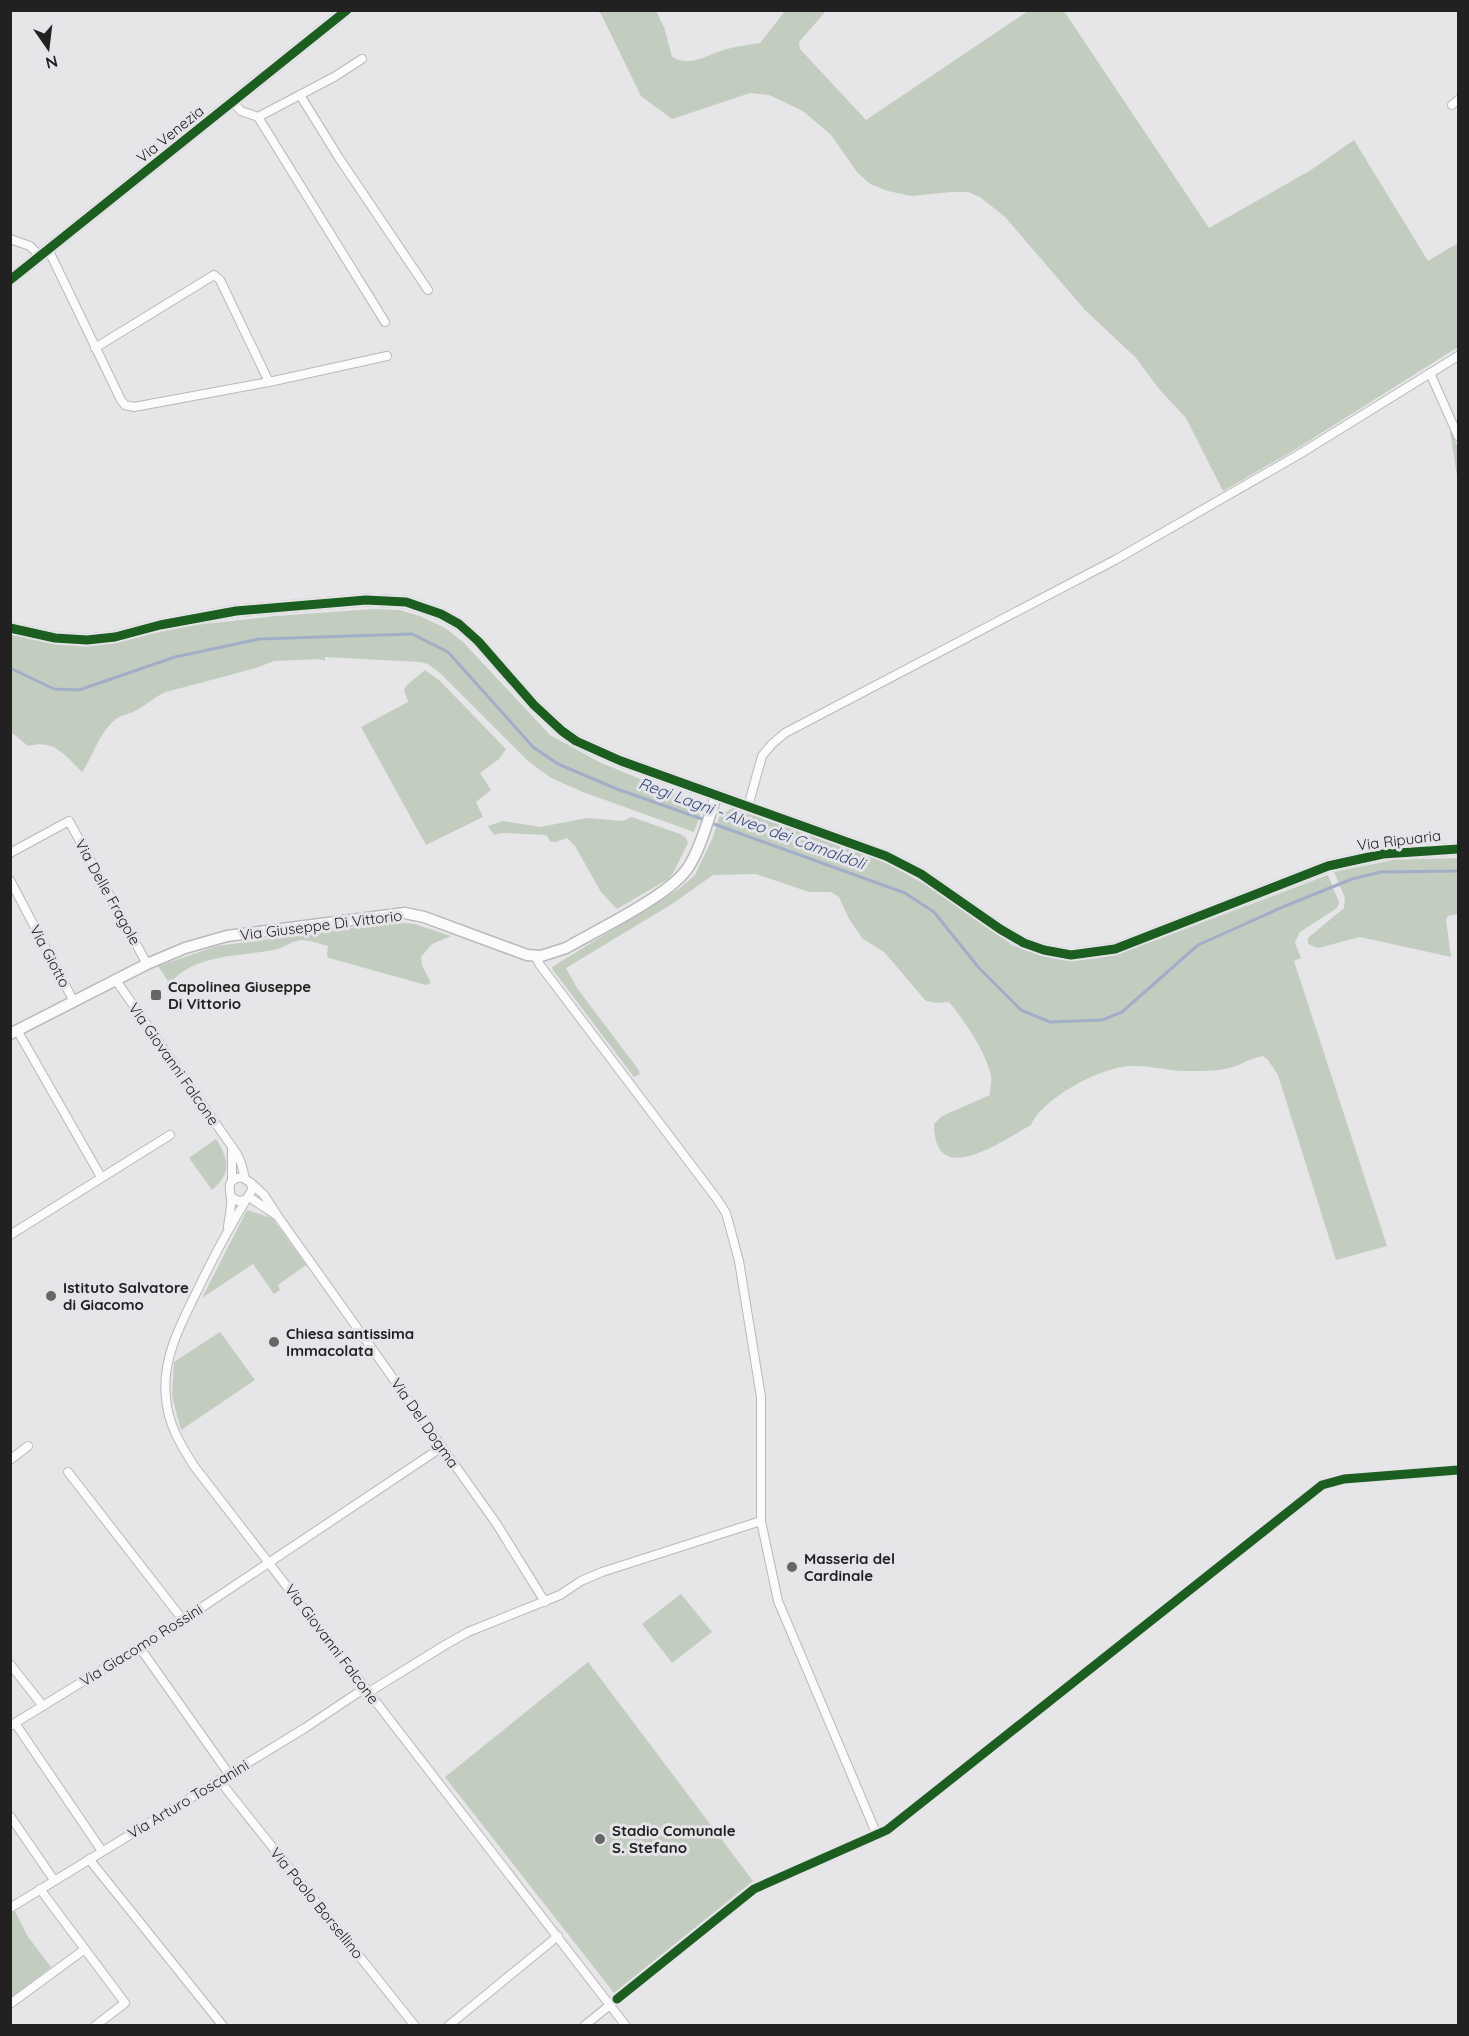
<svg xmlns="http://www.w3.org/2000/svg" width="1469" height="2036" viewBox="0 0 1469 2036" font-family="Quicksand,sans-serif">
<style>
.green{fill:#c2cdc0}
.lines{fill:none;stroke-linecap:round;stroke-linejoin:round}
.stream{stroke:#a2aec8;stroke-width:3}
.street-casing{stroke:#b9b8ba;stroke-width:10}
.secondary-casing{stroke:#b9b8ba;stroke-width:13}
.street{stroke:#fbfbfb;stroke-width:8}
.secondary{stroke:#fbfbfb;stroke-width:10}
.cycleway-casing{stroke:#e5e4e8;stroke-width:13}
.cycleway{stroke:#1b5e20;stroke-width:9}
.poi-dot{fill:#666667;stroke:#e5e4e8;stroke-width:2}
.labels{text-anchor:middle;dominant-baseline:central;stroke-width:6;stroke-linejoin:round;paint-order:stroke}
.street-label{font-size:15px;fill:#212122;stroke:#e5e4e8}
.poi-label{font-size:15px;font-weight:bold;fill:#212122;stroke:#e5e4e8;text-anchor:start}
.water-label{font-size:16px;font-style:italic;fill:#344b7c;stroke:#e5e4e8}
</style>
<rect width="100%" height="100%" fill="#e6e5e7"/>
<g class="green">
<path d="M597 11H656L664 27 672 57C692 68 707 54 727 49 738 46 749 45 760 43L785 11H826L799 42 800 49 866 120 1028 11H1064L1209 228 1311 170 1354 140 1428 261 1458 243V347L1296 449 1223 491 1186 418 1159 389 1136 358 1085 310 1005 217 980 197 968 192H951L911 196 888 191 870 184 857 172 831 135 803 111 769 95 750 93 672 119 641 96 601 14Z"/>
<path d="M1450 431H1452L1458 449V482Z"/>
<path d="M374 609 399 610 420 616 445 628 463 642 550 735 599 762 693 801 701 813 694 832 583 792 551 778 528 761 440 673 428 664 420 662 325 657V661L320 659 274 661 256 668 166 692C154 697 148 704 137 710 130 714 123 714 116 719 99 732 94 755 82 772 64 755 55 739 28 746L11 732V634L47 643 85 647 196 625 276 616Z"/>
<path d="M425 670 440 681 506 749 499 759 480 773 491 790 476 802 483 817 426 845 361 727 408 702 404 690 407 685Z"/>
<path d="M732 808 884 862 933 889 1012 945 1033 953 1068 960 1094 959 1119 954 1328 875 1339 902 1337 908 1300 932 1295 942 1301 958 1294 961 1387 1246 1336 1260 1278 1075 1268 1060 1263 1056C1251 1058 1244 1063 1233 1067 1222 1071 1204 1071 1192 1071 1172 1072 1151 1065 1132 1066 1102 1066 1043 1098 1031 1125 1003 1140 934 1191 934 1124L942 1116 990 1095C990 1089 992 1082 991 1076 986 1052 964 1020 949 1002L937 1003 926 1001 884 952 863 939 849 919 839 897 831 892H809L756 874 713 875 672 904 566 968 577 988 638 1069 640 1074 634 1077 553 970 552 967 679 889 695 875 713 837 719 817Z"/>
<path d="M632 817 680 834 686 838 688 843 673 873 668 879 617 909 601 892 575 846 567 838 556 842H551L546 835 502 833 494 835 488 826 503 821 540 827 587 818 623 821Z"/>
<path d="M1458 858V914L1448 916 1446 920 1451 957 1360 937 1318 948 1308 944V938L1344 908 1345 898 1334 872 1393 860Z"/>
<path d="M393 922 415 924 451 936 432 944 421 957 422 965 431 983 426 985 329 958 327 956 328 946C320 944 310 940 301 940 291 941 284 948 274 950 242 956 197 954 173 980V989L158 966 217 946Z"/>
<path d="M216 1139C229 1160 232 1173 212 1190L189 1158Z"/>
<path d="M247 1210 272 1218 306 1265 278 1285 280 1290 274 1294 253 1264 202 1298Z"/>
<path d="M220 1332 255 1380 181 1430 172 1396 174 1362Z"/>
<path d="M681 1594 712 1632 672 1663 642 1624Z"/>
<path d="M588 1662 753 1881 614 1993 445 1777Z"/>
<path d="M15 1911 28 1937 51 1967 11 1998V1914Z"/>
</g>
<g class="lines">
<g class="stream">
<path d="M10 668 54 689 79 690 175 657 259 639 412 634 448 652 533 747 558 764 617 789 705 820"/>
<path d="M711 823 905 893 934 912 979 968 1021 1010 1050 1022 1102 1020 1122 1012 1198 945 1285 906 1352 879 1381 872 1458 871"/>
</g>
<defs>
<g id="street">
<path d="M300 95 339 158 428 290"/>
<path d="M233 102 241 111 258 117 334 77 362 59"/>
<path d="M1452 105 1458 100"/>
<path d="M258 117 385 322"/>
<path d="M10 239 30 246 40 256"/>
<path d="M48 249 121 400 125 405 134 407 269 382 387 356"/>
<path d="M95 348 214 275 220 280 269 382"/>
<path d="M1430 373 1458 436"/>
<path d="M749 803 762 756 772 744 785 733 1115 560 1298 455 1458 356"/>
<path d="M10 853 69 821 147 964"/>
<path d="M10 880 73 1000"/>
<path d="M535 955 540 965 717 1199 726 1213 739 1261 761 1397V1521L778 1601 877 1835"/>
<path d="M115 979 237 1154 241 1163 245 1178"/>
<path d="M17 1030 101 1177"/>
<path d="M232 1181V1149"/>
<path d="M251 1183 264 1195 279 1218 496 1523 545 1602"/>
<path d="M249 1197 276 1215"/>
<path d="M246 1200C229 1228 214 1256 200 1285 183 1320 161 1358 166 1398 168 1424 180 1444 194 1466L626 2026"/>
<path d="M228 1227C229 1218 232 1207 231 1198 229 1187 227 1179 242 1177L251 1183 252 1190 246 1200 238 1201 231 1197"/>
<path d="M10 1235 170 1135"/>
<path d="M10 1460 28 1446"/>
<path d="M68 1472 183 1620"/>
<path d="M140 1648 229 1774"/>
<path d="M10 1664 43 1706"/>
<path d="M369 1692 445 1645 468 1632 560 1595 581 1581 602 1572 761 1521"/>
<path d="M15 1723 102 1851"/>
<path d="M10 1726 183 1620 442 1447"/>
<path d="M219 1780 415 2026"/>
<path d="M10 1816 54 1880"/>
<path d="M89 1859 223 2026"/>
<path d="M40 1889 125 2003 95 2026"/>
<path d="M10 1908 305 1728 365 1688"/>
<path d="M617 1999 754 1889 887 1830 1322 1485 1344 1479 1458 1470"/>
<path d="M10 2004 85 1949"/>
<path d="M448 2026 558 1936"/>
<path d="M584 2026 610 2005"/>
</g>
<g id="secondary">
<path d="M10 280 347 10"/>
<path d="M10 628 55 638 87 640 115 637 160 625 236 611 366 600 406 602 441 614 459 624 478 641 534 705 562 731 576 741 621 761 886 856 921 874 1000 929 1024 943 1044 950 1071 955 1115 949 1328 866 1383 854 1458 849"/>
<path d="M10 1034 147 964 185 948 227 936 405 913 424 917 527 955 541 956 566 948C597 930 673 894 689 866 702 845 708 819 716 797"/>
</g>
</defs>
<use href="#street" class="street-casing"/>
<use href="#secondary" class="secondary-casing"/>
<use href="#street" class="street"/>
<use href="#secondary" class="secondary"/>
<defs>
<g id="cycleway">
<path d="M10 280 347 10"/>
<path d="M10 628 55 638 87 640 115 637 160 625 236 611 366 600 406 602 441 614 459 624 478 641 534 705 562 731 576 741 621 761 886 856 921 874 1000 929 1024 943 1044 950 1071 955 1115 949 1328 866 1383 854 1458 849"/>
<path d="M617 1999 754 1889 887 1830 1322 1485 1344 1479 1458 1470"/>
</g>
</defs>
<use href="#cycleway" class="cycleway-casing"/>
<use href="#cycleway" class="cycleway"/>
</g>
<g class="poi-dot">
<rect x="150" y="989" width="12" height="12" rx="3"/>
<circle cx="51" cy="1296" r="6"/>
<circle cx="274" cy="1342" r="6"/>
<circle cx="792" cy="1567" r="6"/>
<circle cx="600" cy="1839" r="6"/>
</g>
<g class="labels">
<g class="street-label">
<text transform="translate(170 134) rotate(-39)">Via Venezia</text>
<text transform="translate(1399 840) rotate(-7)">Via Ripuaria</text>
<text transform="translate(108 892) rotate(61)">Via Delle Fragole</text>
<text transform="translate(321 925) rotate(-7)">Via Giuseppe Di Vittorio</text>
<text transform="translate(50 956) rotate(62)">Via Giotto</text>
<text transform="translate(174 1064) rotate(55)">Via Giovanni Falcone</text>
<text transform="translate(425 1423) rotate(55)">Via Del Dogma</text>
<text transform="translate(332 1644) rotate(53)">Via Giovanni Falcone</text>
<text transform="translate(141 1645) rotate(-32)">Via Giacomo Rossini</text>
<text transform="translate(188 1799) rotate(-31)">Via Arturo Toscanini</text>
<text transform="translate(317 1903) rotate(51)">Via Paolo Borsellino</text>
</g>
<g class="poi-label">
<text x="168" y="986">Capolinea Giuseppe<tspan x="168" dy="17">Di Vittorio</tspan></text>
<text x="63" y="1287">Istituto Salvatore<tspan x="63" dy="17">di Giacomo</tspan></text>
<text x="286" y="1333">Chiesa santissima<tspan x="286" dy="17">Immacolata</tspan></text>
<text x="804" y="1558">Masseria del<tspan x="804" dy="17">Cardinale</tspan></text>
<text x="612" y="1830">Stadio Comunale<tspan x="612" dy="17">S. Stefano</tspan></text>
</g>
<g class="water-label">
<text transform="translate(752 823) rotate(20)">Regi Lagni - Alveo dei Camaldoli</text>
</g>
</g>
<rect width="1469" height="2036" fill="none" stroke="#212122" stroke-width="24"/>
<g transform="translate(48 48) rotate(166)" stroke="#e5e4e8" stroke-width="4.5" paint-order="stroke">
<path d="M0-4.5L10 22L0 15L-10 22Z" fill="#212122"/>
<text y="-9" font-size="16" font-weight="bold" text-anchor="middle" fill="#212122">N</text>
</g>
</svg>
